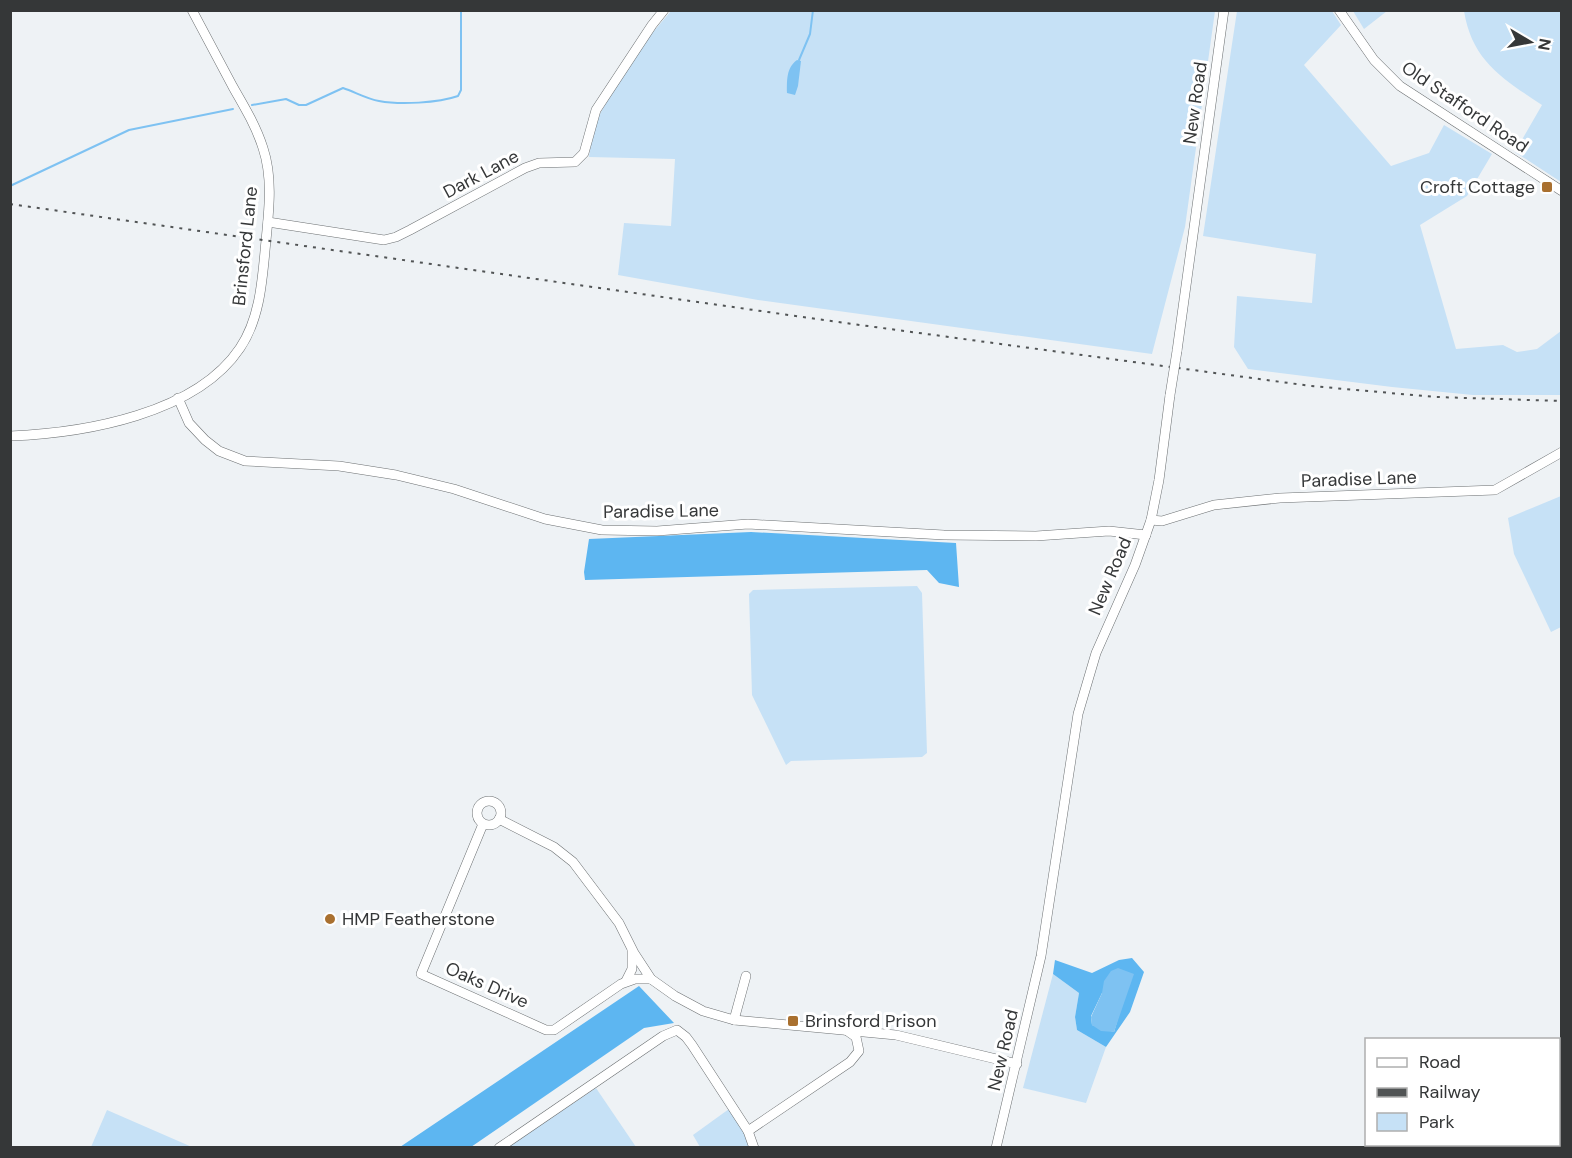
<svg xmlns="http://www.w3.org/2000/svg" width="1572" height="1158" viewBox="0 0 1572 1158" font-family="'DM Sans',sans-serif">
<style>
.green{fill:#c6e1f6}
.forest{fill:#5db6f1;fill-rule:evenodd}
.water{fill:#7ec2f2}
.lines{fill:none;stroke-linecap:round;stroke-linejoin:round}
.stream{stroke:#7ec2f2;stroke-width:2}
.minor-casing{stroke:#6c7072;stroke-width:10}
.minor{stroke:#fff;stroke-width:9}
.rail{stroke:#515455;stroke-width:2;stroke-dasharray:3 6;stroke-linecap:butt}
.minor-bridge-casing{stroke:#6c7072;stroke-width:10;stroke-linecap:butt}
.minor-bridge{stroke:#fff;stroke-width:9}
.poi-dot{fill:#a9702f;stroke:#fff;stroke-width:2}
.labels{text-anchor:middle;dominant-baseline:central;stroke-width:6;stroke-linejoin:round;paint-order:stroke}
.street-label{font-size:18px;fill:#353738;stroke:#fff}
.poi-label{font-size:18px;fill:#353738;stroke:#fff;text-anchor:start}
</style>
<rect width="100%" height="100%" fill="#eef2f5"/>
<g class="green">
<path d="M671 11H1215L1185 227 1152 354 758 300 618 275 624 223 671 226 675 159 589 157 593 127 607 101 643 44Z"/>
<path d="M1237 11H1332L1341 25 1304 65 1391 166 1429 153 1444 125 1492 154 1467 196 1420 225 1456 349 1503 345 1517 352 1537 349 1561 331V395H1473L1392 387 1248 369 1234 347 1237 296 1312 303 1316 254 1203 236Z"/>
<path d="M1353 11H1387L1364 29Z"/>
<path d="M1464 11H1561V182L1515 152 1542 105C1503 79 1472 61 1464 11Z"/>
<path d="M1561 496V627L1551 632 1514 554 1508 518Z"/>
<path d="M917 586 922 593 927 753 922 757 791 761 786 765 752 695 749 594 753 590Z"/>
<path d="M1053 974 1079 993 1075 1017 1077 1030 1106 1047 1086 1103 1023 1088Z"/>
<path d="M596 1088 636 1147H508Z"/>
<path d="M729 1109 754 1147H700L693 1135Z"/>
<path d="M107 1110 192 1147H91Z"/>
</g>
<g class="forest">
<path d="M751 532 956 543 959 587 939 583 927 570 585 580 584 572 589 539Z"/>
<path d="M1132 958 1144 972 1130 1012 1106 1047 1077 1030 1075 1017 1079 993 1053 974 1055 960 1092 973 1119 960ZM1102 993 1124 998 1114 1032 1092 1025 1091 1016Z"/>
<path d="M639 986 674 1023 644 1028 471 1147H400Z"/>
</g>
<g class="water">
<path d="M797 60 801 61 798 86 795 95 787 93C787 81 786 68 797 60Z"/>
<path d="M1118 968 1134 974 1114 1032 1101 1031 1092 1025 1091 1017 1102 993 1104 981 1111 971Z"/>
</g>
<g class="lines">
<g class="stream">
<path d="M799 60 810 34 813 10"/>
<path d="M252 105 286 99 299 105H306L343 88C355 92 367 99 379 101 400 105 438 103 458 96L461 90V10"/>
<path d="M10 186 129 130 233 109"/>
</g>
<defs>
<g id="minor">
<path d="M1339 10 1374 60 1400 86 1562 191"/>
<path d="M268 222 384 240 396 237 410 230 525 168 539 163 575 162 584 153 596 110 652 25 664 10"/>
<path d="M1177 351 1224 10"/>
<path d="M178 398 189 423 205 440 219 451 245 461 339 466 396 475 454 489 545 519 602 530 657 531 748 524 944 535 1036 536 1109 531 1146 535"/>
<path d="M10 436C85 433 196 414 240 348 259 320 262 284 265 251 268 217 274 181 263 148 256 126 244 106 233 87 219 61 206 36 192 10"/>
<path d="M1151 520 1162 521 1214 505 1280 498 1495 490 1562 452"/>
<circle cx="489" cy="813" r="12"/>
<path d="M499 819 554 847 573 862 619 923 634 953 651 979 675 996 703 1011 734 1020 896 1035 1017 1064"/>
<path d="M483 824 421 974 546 1030H554L621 984 635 979H651"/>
<path d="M626 981 632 969V951"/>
<path d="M734 1020 746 976"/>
<path d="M748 1131 850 1062 859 1051 856 1037 846 1030"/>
<path d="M499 1148 663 1036 677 1030 686 1037 692 1045 748 1131 754 1148"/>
<path d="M996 1148 1041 956 1078 714 1096 653 1135 565 1151 520 1159 480 1170 395"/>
</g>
</defs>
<use href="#minor" class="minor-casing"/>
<use href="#minor" class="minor"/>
<path class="rail" d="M10 204 838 322 1311 386 1436 397 1562 401"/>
<defs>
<path id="minor-bridge" d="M1170 395 1177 351"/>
</defs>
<use href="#minor-bridge" class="minor-bridge-casing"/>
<use href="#minor-bridge" class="minor-bridge"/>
</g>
<g class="poi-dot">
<rect x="1541" y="181" width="12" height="12" rx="3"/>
<circle cx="330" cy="919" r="6"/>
<rect x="787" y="1015" width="12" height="12" rx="3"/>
</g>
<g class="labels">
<g class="street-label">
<text transform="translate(1195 103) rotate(-82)">New Road</text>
<text transform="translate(1465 107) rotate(34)">Old Stafford Road</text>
<text transform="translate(481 174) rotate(-28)">Dark Lane</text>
<text transform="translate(245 246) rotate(-84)">Brinsford Lane</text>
<text transform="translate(1359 479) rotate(-2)">Paradise Lane</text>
<text transform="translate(661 511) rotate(-1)">Paradise Lane</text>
<text transform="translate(1110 576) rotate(-67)">New Road</text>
<text transform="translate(487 985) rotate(24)">Oaks Drive</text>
<text transform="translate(1003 1050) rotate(-77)">New Road</text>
</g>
<g class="poi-label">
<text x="1535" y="187" text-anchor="end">Croft Cottage</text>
<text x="342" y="919">HMP Featherstone</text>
<text x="805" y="1021">Brinsford Prison</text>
</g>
</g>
<rect width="1572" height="1158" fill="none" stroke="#353738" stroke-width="24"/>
<rect x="1365" y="1038" width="195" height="108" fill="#ffffff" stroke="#aeafaf" stroke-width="1.5"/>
<rect x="1377" y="1058" width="30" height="9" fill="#ffffff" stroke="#aeafaf" stroke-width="1.5"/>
<text x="1419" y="1068" font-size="18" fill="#353738">Road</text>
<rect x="1377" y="1088" width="30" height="9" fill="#515455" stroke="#aeafaf" stroke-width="1.5"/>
<text x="1419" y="1098" font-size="18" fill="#353738">Railway</text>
<rect x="1377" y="1113" width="30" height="18" fill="#c6e1f6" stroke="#aeafaf" stroke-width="1.5"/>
<text x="1419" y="1128" font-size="18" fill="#353738">Park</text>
<g transform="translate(1530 42) rotate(100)" stroke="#ffffff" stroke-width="4.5" paint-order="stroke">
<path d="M0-4.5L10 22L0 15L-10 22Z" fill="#353738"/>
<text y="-9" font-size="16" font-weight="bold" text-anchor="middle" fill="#353738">N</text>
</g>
</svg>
